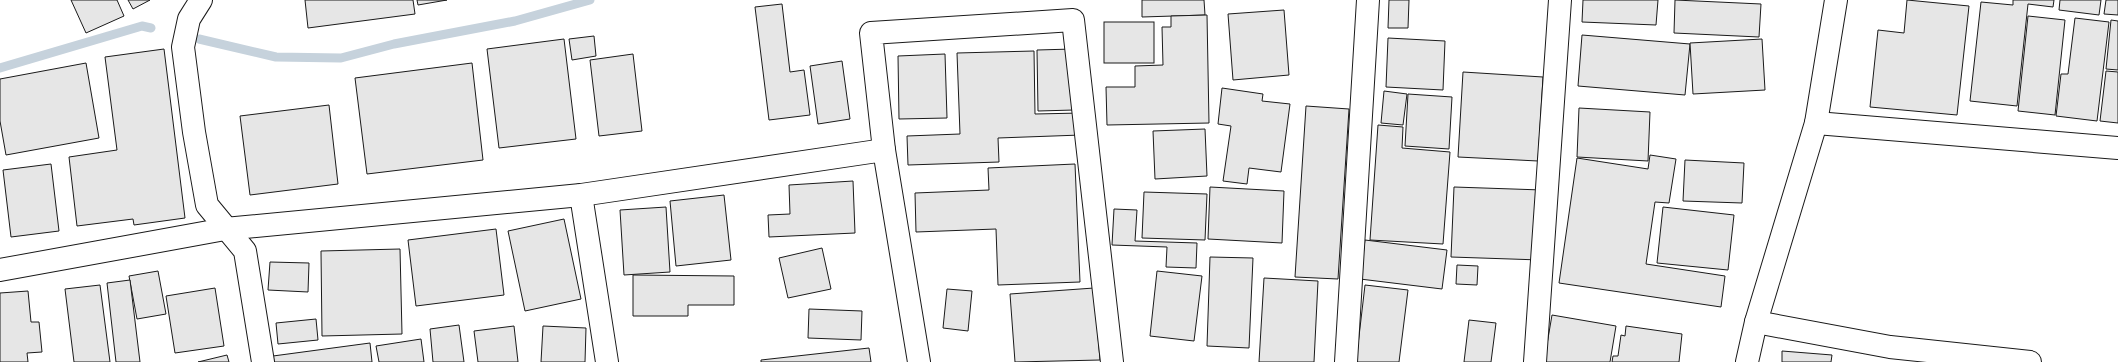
<svg xmlns="http://www.w3.org/2000/svg" width="2118" height="362" viewBox="0 0 2118 362" font-family="Signika,sans-serif">
<style>
.lines{fill:none;stroke-linecap:round;stroke-linejoin:round}
.stream{stroke:#c6d2dc;stroke-width:9}
.building{fill:#e6e6e6;stroke:#1a1a1a}
.street-casing{stroke:#1a1a1a;stroke-width:24}
.secondary-casing{stroke:#1a1a1a;stroke-width:24}
.street{stroke:#fff;stroke-width:22}
.secondary{stroke:#fff;stroke-width:22}
</style>
<rect width="100%" height="100%" fill="#fff"/>
<g class="lines">
<g class="stream">
<path d="M199 39 276 57 341 58 394 44 515 21 590 0"/>
<path d="M0 68 142 26 151 28"/>
</g>
</g>
<g class="building">
<path d="M71 0H117L124 16 86 33Z"/>
<path d="M128 0H150L133 9Z"/>
<path d="M305 0H413L415 14 308 28Z"/>
<path d="M417 0H447L418 5Z"/>
<path d="M1142 0H1204L1205 15 1142 17Z"/>
<path d="M1389 0H1409L1408 28H1388Z"/>
<path d="M1583 0H1658L1656 25 1582 22Z"/>
<path d="M1675 0 1761 4 1759 37 1674 33Z"/>
<path d="M1907 0 1969 6 1957 115 1870 107 1878 30 1904 33Z"/>
<path d="M2013 0H2054L2053 7 2028 4 2017 106 1970 101 1981 2 2013 5Z"/>
<path d="M2060 0H2101L2099 15 2059 10Z"/>
<path d="M2106 0H2118V15L2104 14Z"/>
<path d="M782 4 790 72 804 70 810 115 769 120 755 7Z"/>
<path d="M1284 10 1289 75 1233 80 1228 14Z"/>
<path d="M1207 15 1209 123 1107 125 1106 87H1135V66L1163 65 1162 27H1171V16Z"/>
<path d="M2028 16 2065 20 2055 115 2018 111Z"/>
<path d="M2075 18 2109 22 2097 121 2056 116 2061 74H2068Z"/>
<path d="M2111 20 2118 21V70L2106 69Z"/>
<rect x="1104" y="22" width="50" height="41"/>
<path d="M1582 35 1690 44 1685 95 1578 86Z"/>
<path d="M594 36 596 56 572 60 569 39Z"/>
<path d="M1388 38 1445 41 1443 90 1386 87Z"/>
<path d="M564 39 576 139 499 148 487 49Z"/>
<path d="M1762 39 1765 90 1693 94 1690 43Z"/>
<path d="M164 49 185 218 134 225 133 219 77 226 69 157 117 150 105 57Z"/>
<path d="M1073 49 1074 110 1038 111 1037 50Z"/>
<path d="M1034 51 1035 114 1081 113V135L998 138 999 162 908 165 907 136 960 134 957 53Z"/>
<path d="M633 54 642 131 599 136 590 60Z"/>
<path d="M945 54 947 118 899 119 898 56Z"/>
<path d="M842 61 850 119 818 124 810 66Z"/>
<path d="M86 63 99 138 6 155 0 121V79Z"/>
<path d="M472 63 483 160 367 174 355 78Z"/>
<path d="M2106 71 2118 72V123L2100 121Z"/>
<path d="M1463 72 1543 77 1538 161 1458 157Z"/>
<path d="M1222 88 1263 94 1262 101 1290 104 1281 172 1249 168 1247 184 1223 181 1231 126 1218 124Z"/>
<path d="M1384 91 1407 94 1403 125 1381 123Z"/>
<path d="M1408 94 1452 97 1449 149 1405 146Z"/>
<path d="M329 105 338 184 250 195 240 116Z"/>
<path d="M1306 106 1349 109 1338 279 1295 277Z"/>
<path d="M1579 108 1650 112 1648 161 1577 157Z"/>
<path d="M1378 125 1403 127 1402 148 1450 152 1443 244 1370 240Z"/>
<path d="M1205 129 1207 176 1155 179 1153 131Z"/>
<path d="M1650 155 1676 159 1669 203 1655 202 1646 264 1725 276 1721 307 1559 283 1577 158 1648 169Z"/>
<path d="M1685 160 1744 163 1742 203 1683 201Z"/>
<path d="M51 164 59 231 11 237 3 170Z"/>
<path d="M1075 164 1080 282 998 285 996 229 916 232 915 193 989 190 988 168Z"/>
<path d="M853 181 855 233 769 237 768 215 790 214 789 185Z"/>
<path d="M1210 187 1284 191 1282 243 1208 239Z"/>
<path d="M1454 187 1542 190 1540 260 1451 257Z"/>
<path d="M1144 192 1207 194 1205 240 1142 238Z"/>
<path d="M724 195 731 260 676 266 670 201Z"/>
<path d="M666 207 670 272 624 275 620 210Z"/>
<path d="M1663 207 1734 215 1728 270 1657 263Z"/>
<path d="M1114 209 1137 210 1135 241 1197 243 1196 268 1166 267 1167 247 1112 245Z"/>
<path d="M564 219 581 299 525 311 508 231Z"/>
<path d="M496 229 504 295 416 306 408 240Z"/>
<path d="M1365 240 1447 250 1442 289 1360 279Z"/>
<path d="M822 248 831 289 788 298 779 258Z"/>
<path d="M400 249 402 334 322 336 321 251Z"/>
<path d="M1210 257 1253 258 1249 348 1207 346Z"/>
<path d="M270 262 309 263 308 292 268 290Z"/>
<path d="M1457 265 1478 266 1477 285 1456 284Z"/>
<path d="M158 271 166 314 137 319 129 276Z"/>
<path d="M1157 271 1202 276 1194 341 1150 336Z"/>
<path d="M633 275 734 276V305H688V316H633Z"/>
<path d="M1264 278 1318 281 1314 362H1259Z"/>
<path d="M130 280 140 362H116L107 283Z"/>
<path d="M100 285 110 362H74L65 289Z"/>
<path d="M1365 285 1408 290 1399 362H1356Z"/>
<path d="M215 288 224 346 175 353 166 296Z"/>
<path d="M1094 288 1100 360 1015 362 1010 294Z"/>
<path d="M947 289 972 291 968 331 943 328Z"/>
<path d="M28 291 31 322H39L42 352 27 353 28 362H0V293Z"/>
<path d="M809 309 862 311 861 340 808 338Z"/>
<path d="M1552 315 1616 326 1610 362H1544Z"/>
<path d="M316 319 318 340 278 344 276 323Z"/>
<path d="M1469 320 1496 323 1491 362H1464Z"/>
<path d="M459 325 464 362H433L430 329Z"/>
<path d="M514 326 518 362H478L474 331Z"/>
<path d="M543 326 586 328 585 362H541Z"/>
<path d="M1626 326 1682 334 1679 362H1612L1613 356H1618L1621 335 1625 336Z"/>
<path d="M421 339 424 362H379L376 346Z"/>
<path d="M370 343 372 362H274L273 356Z"/>
<path d="M869 348 871 362H761V360Z"/>
<path d="M1782 351 1832 355 1831 362H1782Z"/>
<path d="M227 355 229 362H198Z"/>
</g>
<g class="lines">
<defs>
<g id="street">
<path d="M201 0 189 19 183 47 194 132 207 205 245 251 263 362"/>
<path d="M1816 123 2118 148"/>
<path d="M884 150 871 33 1073 20 1112 362"/>
<path d="M581 195 607 362"/>
<path d="M0 270 225 229 581 195 884 150 919 362"/>
<path d="M1756 322 1890 347 2030 362"/>
<path d="M1346 362 1368 0"/>
<path d="M1535 362 1560 0"/>
</g>
<path id="secondary" d="M1747 362 1756 322 1816 123 1836 0"/>
</defs>
<use href="#street" class="street-casing"/>
<use href="#secondary" class="secondary-casing"/>
<use href="#street" class="street"/>
<use href="#secondary" class="secondary"/>
</g>
</svg>
